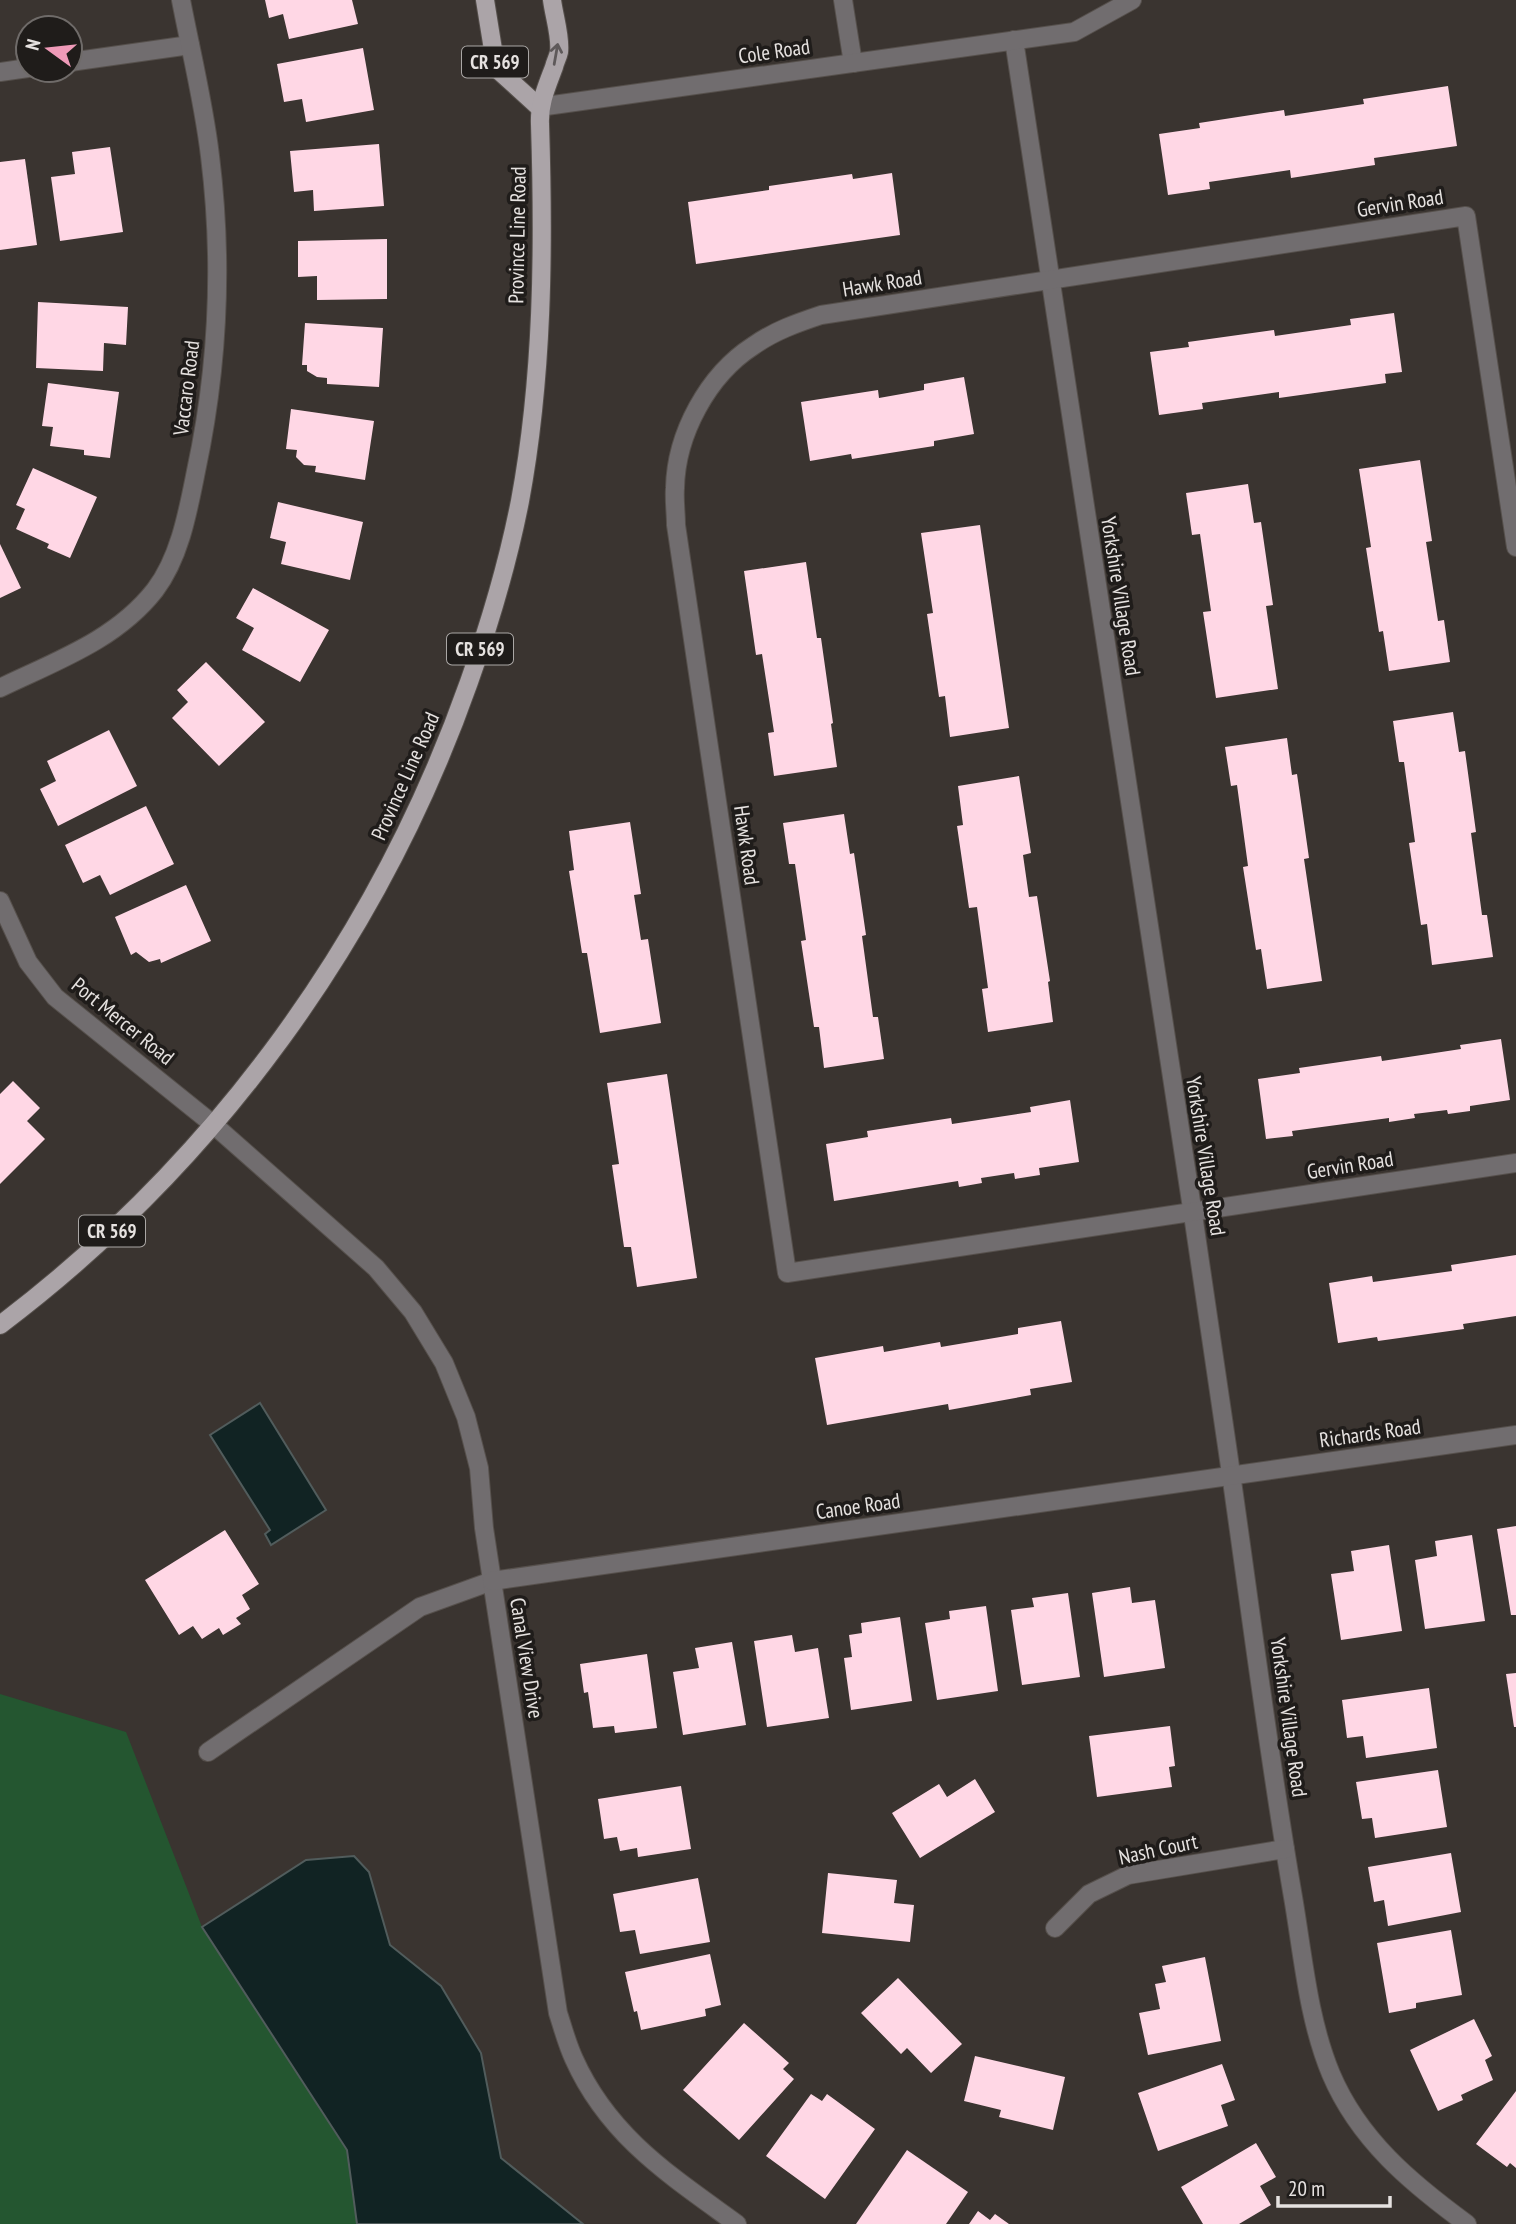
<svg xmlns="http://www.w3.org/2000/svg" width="1516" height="2224" viewBox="0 0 1516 2224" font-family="'PT Sans Narrow',sans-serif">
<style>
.green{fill:#245630}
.water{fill:#112323;stroke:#515c5c;stroke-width:2}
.building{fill:#ffd7e5}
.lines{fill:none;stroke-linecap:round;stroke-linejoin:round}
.lane-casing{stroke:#56504c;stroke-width:20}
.street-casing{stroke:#56504c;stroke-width:20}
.primary-casing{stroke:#56504c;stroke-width:20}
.lane{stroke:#716d6f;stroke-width:18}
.street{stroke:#716d6f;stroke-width:18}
.primary{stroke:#aba4a8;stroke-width:18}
.oneway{stroke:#5e595a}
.labels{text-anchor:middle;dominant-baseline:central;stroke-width:7;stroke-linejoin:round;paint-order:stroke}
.shield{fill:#1f1c1a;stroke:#aaa7a5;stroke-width:2}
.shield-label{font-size:19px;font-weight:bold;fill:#e6e2e0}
.street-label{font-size:21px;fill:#e6e2e0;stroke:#1f1c1a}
</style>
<rect width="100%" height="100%" fill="#3a3430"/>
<path class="green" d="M0 1694 126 1732 202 1927 348 2150 357 2224H0Z"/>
<g class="water">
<path d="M260 1403 326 1510 271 1545 265 1534 270 1530 210 1435Z"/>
<path d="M354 1856 369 1872 390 1945 441 1986 481 2053 501 2158 583 2224H357L347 2150 202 1927 306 1860Z"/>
</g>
<g class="building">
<path d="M265 0H352L358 24 289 39 283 14 269 18Z"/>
<path d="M363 48 374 110 306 122 302 99 284 102 277 64Z"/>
<path d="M1448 86 1457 146 1374 158 1375 165 1291 178 1290 170 1209 182 1210 189 1168 195 1159 134 1200 128 1199 123 1284 110 1285 116 1364 104 1363 99Z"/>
<path d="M379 144 384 206 314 211 313 190 294 192 290 151Z"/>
<path d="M110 147 123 232 60 241 51 177 75 174 72 152Z"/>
<path d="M25 159 37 245 0 250V162Z"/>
<path d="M892 173 900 235 696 264 688 202 769 190V186L852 174 853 179Z"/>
<path d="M387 239V299L317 300V276L298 277V241Z"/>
<path d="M38 302 128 307 126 345 104 343 103 371 36 368Z"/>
<path d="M1394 313 1402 372 1385 374 1386 383 1279 398V392L1202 403 1203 409 1159 415 1150 352 1189 347 1188 342 1274 330 1275 336 1351 325 1350 319Z"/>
<path d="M305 323 383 328 379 387 327 384V378L317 377 307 371V365H302Z"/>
<path d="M964 377 974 434 934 441V446L852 459 851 454 810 461 801 402 878 390 879 398 924 390V384Z"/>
<path d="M48 383 119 392 110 458 84 455V450L50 446 53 427 42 426Z"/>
<path d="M291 409 374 421 365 480 315 472 316 466 304 465 296 457 297 450 286 449Z"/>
<path d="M1420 460 1432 541 1426 542 1438 621 1444 620 1450 662 1389 671 1383 631 1379 632 1366 548 1371 547 1359 469Z"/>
<path d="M33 468 97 497 70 558 47 548 49 544 16 529 25 509 16 505Z"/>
<path d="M1248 484 1254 523 1261 522 1273 605 1266 606 1278 689 1216 698 1203 612 1211 611 1200 534 1192 535 1186 493Z"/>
<path d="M278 502 363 522 350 580 281 564 286 542 270 538Z"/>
<path d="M980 525 1009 728 950 737 945 696 939 697 927 614 933 613 921 533Z"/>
<path d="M0 544 21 588 0 598Z"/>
<path d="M806 562 817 638H821L833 723 831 724 837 767 774 776 768 733 774 732 762 654 756 655 744 571Z"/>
<path d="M253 588 329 630 300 682 242 650 254 628 236 618Z"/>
<path d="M206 662 265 722 219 766 172 718 188 702 177 690Z"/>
<path d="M1453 712 1459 752 1465 751 1476 832 1471 833 1482 915H1487L1493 957 1432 965 1427 924 1421 925 1409 843 1415 842 1404 762H1399L1393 721Z"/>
<path d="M109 730 137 786 58 826 40 789 56 781 47 761Z"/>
<path d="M1287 738 1292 775 1297 774 1309 858 1304 859 1322 981 1267 989 1261 949 1256 950 1243 867 1248 866 1237 785 1231 786 1225 747Z"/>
<path d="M1019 776 1031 853 1023 855 1029 897 1037 896 1050 981 1048 982 1053 1022 988 1032 982 989 988 988 977 907 969 908 957 826 963 825 958 786Z"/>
<path d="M146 806 174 864 110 895 100 875 83 883 65 845Z"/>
<path d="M844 814 850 854 854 853 866 935 862 936 873 1017H878L884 1059 824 1068 819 1027H814L801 941 806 940 795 864H789L783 823Z"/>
<path d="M630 822 641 894 634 895 641 940 648 939 661 1023 600 1033 587 953H582L569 871 574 870 569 831Z"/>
<path d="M186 885 211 941 161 963 160 959 149 962 136 952 131 955 115 917Z"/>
<path d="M1501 1039 1510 1100 1470 1106V1111L1448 1114 1447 1110 1414 1114 1415 1118 1389 1122V1118L1292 1131 1293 1136 1266 1139 1258 1079 1300 1073 1299 1068 1381 1056 1382 1061 1461 1049 1460 1045Z"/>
<path d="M667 1074 697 1278 637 1287 631 1247H624L612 1165 619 1164 607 1083Z"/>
<path d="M13 1081 40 1108 27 1121 45 1139 0 1184V1094Z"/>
<path d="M1070 1100 1079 1162 1039 1168 1040 1175 1015 1179 1014 1173 981 1178 982 1183 959 1187 958 1181 834 1201 826 1144 868 1137 867 1131 951 1118 952 1124 1031 1112 1030 1107Z"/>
<path d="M1516 1255V1316L1463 1324 1464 1329 1378 1341 1377 1337 1338 1343 1329 1283 1372 1276 1373 1282 1452 1271 1451 1265Z"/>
<path d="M1061 1321 1072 1382 1030 1389 1031 1395 949 1410 948 1404 827 1425 815 1358 883 1346 884 1352 940 1342 941 1347 1018 1334V1328Z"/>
<path d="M1516 1526V1615H1511L1497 1529Z"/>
<path d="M225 1530 259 1584 242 1595 250 1609 236 1618 241 1624 223 1635 219 1628 202 1639 193 1626 179 1635 145 1580Z"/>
<path d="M1472 1535 1485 1621 1425 1629 1415 1560 1437 1556 1435 1541Z"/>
<path d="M1389 1545 1402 1631 1341 1640 1331 1574 1354 1571 1351 1551Z"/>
<path d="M1130 1587 1132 1603 1155 1600 1165 1668 1104 1677 1092 1593Z"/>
<path d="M1068 1593 1080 1677 1022 1685 1011 1610 1034 1607 1032 1598Z"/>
<path d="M986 1606 998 1691 937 1700 925 1623 950 1619 949 1611Z"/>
<path d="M900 1617 912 1701 851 1710 844 1658 852 1657 849 1635 862 1633 861 1623Z"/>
<path d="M792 1635 795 1652 818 1648 829 1718 767 1727 754 1641Z"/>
<path d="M732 1642 746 1725 683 1735 673 1672 699 1668 695 1648Z"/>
<path d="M647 1654 657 1728 615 1733 614 1726 593 1728 588 1692 584 1693 580 1664Z"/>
<path d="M1516 1673V1727H1514L1506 1674Z"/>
<path d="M1429 1688 1437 1748 1366 1758 1363 1736 1347 1738 1342 1700Z"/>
<path d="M1170 1726 1175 1766 1169 1767 1172 1787 1097 1797 1089 1736Z"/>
<path d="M1438 1770 1447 1827 1375 1838 1372 1818 1362 1819 1356 1782Z"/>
<path d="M975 1779 995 1812 920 1858 892 1813 939 1784 947 1797Z"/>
<path d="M681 1786 691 1849 638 1857 637 1848 620 1851 617 1837 604 1839 598 1799Z"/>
<path d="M1451 1853 1461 1912 1388 1926 1384 1900 1374 1902 1368 1867Z"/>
<path d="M828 1873 897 1880 894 1903 914 1905 910 1942 822 1933Z"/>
<path d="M698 1878 710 1942 640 1954 635 1930 620 1932 613 1894Z"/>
<path d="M1451 1930 1462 1995 1416 2003V2008L1389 2013 1377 1943Z"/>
<path d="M710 1954 721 2005 705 2009 706 2016 641 2030 637 2011 634 2012 625 1972Z"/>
<path d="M1205 1957 1221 2041 1148 2055 1139 2013 1160 2009 1155 1984 1166 1982 1162 1966Z"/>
<path d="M898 1978 962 2044 931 2073 907 2048 901 2054 861 2013Z"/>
<path d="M1474 2019 1492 2056 1485 2060 1493 2080 1461 2095 1463 2100 1438 2111 1410 2050Z"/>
<path d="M744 2023 789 2063 783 2069 794 2079 739 2140 683 2090Z"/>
<path d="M975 2056 1065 2077 1053 2130 999 2117 1001 2110 964 2101Z"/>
<path d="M1222 2064 1235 2100 1221 2105 1228 2126 1158 2151 1138 2093Z"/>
<path d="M1516 2091V2168L1510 2163 1507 2167 1476 2144Z"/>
<path d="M811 2094 822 2101 827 2094 875 2129 825 2199 766 2156Z"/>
<path d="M1256 2143 1276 2177 1260 2186 1271 2205 1239 2224H1203L1181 2187Z"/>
<path d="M907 2150 968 2192 946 2224H856Z"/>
<path d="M978 2211 990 2220 995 2214 1009 2224H969Z"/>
</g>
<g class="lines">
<defs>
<path id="lane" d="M208 1752 420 1607 492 1581"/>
<g id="street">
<path d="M843 0 853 63"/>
<path d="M1014 40C1085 509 1159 977 1227 1446 1249 1597 1267 1747 1293 1897 1303 1955 1308 2019 1331 2074 1359 2140 1411 2183 1467 2224"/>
<path d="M70 62 190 45"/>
<path d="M0 72 28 68"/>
<path d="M539 107 1074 32 1132 0"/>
<path d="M1516 547 1466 216 821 315C797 323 774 331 753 346 708 375 676 434 675 488 674 500 676 513 676 525L787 1273 1516 1163"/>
<path d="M0 688C56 661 116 640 155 590 180 557 188 511 196 471 218 368 223 261 210 156 204 104 191 52 181 0"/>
<path d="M0 901 28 962 55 997 214 1125 376 1268 413 1312 444 1363 466 1417 479 1468 484 1528 558 2013C563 2028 567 2044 574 2059 609 2137 671 2176 737 2224"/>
<path d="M492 1581 1516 1435"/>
<path d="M1055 1928 1089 1894 1128 1875 1285 1849"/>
</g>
<g id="primary">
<path d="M485 0 496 68 539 107"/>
<path d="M0 1325C216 1162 379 937 469 682 490 623 508 562 520 501 543 377 544 249 540 124 539 103 547 86 554 67 555 62 558 57 559 52 561 37 554 16 552 0"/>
</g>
</defs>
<use href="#lane" class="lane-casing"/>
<use href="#street" class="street-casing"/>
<use href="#primary" class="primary-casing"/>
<use href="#lane" class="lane"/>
<use href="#street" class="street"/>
<use href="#primary" class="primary"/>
</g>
<defs><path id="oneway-shaft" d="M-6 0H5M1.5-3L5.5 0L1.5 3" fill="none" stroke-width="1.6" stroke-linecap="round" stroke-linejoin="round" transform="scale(1.75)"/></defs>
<use class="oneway" href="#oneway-shaft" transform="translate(556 54) rotate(-80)"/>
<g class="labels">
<g class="shield">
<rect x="462" y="46.5" width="66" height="31" rx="5"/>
<rect x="447" y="633.5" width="66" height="31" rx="5"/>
<rect x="79" y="1215.5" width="66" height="31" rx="5"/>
</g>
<g class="shield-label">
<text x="495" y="62">CR 569</text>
<text x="480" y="649">CR 569</text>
<text x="112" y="1231">CR 569</text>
</g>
<g class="street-label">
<text transform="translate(774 51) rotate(-8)">Cole Road</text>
<text transform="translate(1400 203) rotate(-9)">Gervin Road</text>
<text transform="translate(517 235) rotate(-89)">Province Line Road</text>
<text transform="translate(882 283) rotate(-9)">Hawk Road</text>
<text transform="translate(186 388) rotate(-83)">Vaccaro Road</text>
<text transform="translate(1121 596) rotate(81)">Yorkshire Village Road</text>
<text transform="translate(405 776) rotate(-66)">Province Line Road</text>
<text transform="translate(747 845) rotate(82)">Hawk Road</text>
<text transform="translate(123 1021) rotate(39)">Port Mercer Road</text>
<text transform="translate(1206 1156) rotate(81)">Yorkshire Village Road</text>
<text transform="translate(1350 1165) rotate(-9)">Gervin Road</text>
<text transform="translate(1370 1433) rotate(-8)">Richards Road</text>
<text transform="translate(858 1506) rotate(-8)">Canoe Road</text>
<text transform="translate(527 1658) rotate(81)">Canal View Drive</text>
<text transform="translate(1289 1717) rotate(82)">Yorkshire Village Road</text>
<text transform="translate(1158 1849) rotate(-12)">Nash Court</text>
</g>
</g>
<g transform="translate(49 49) rotate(285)"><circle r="33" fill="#1f1c1a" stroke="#6f6b69" stroke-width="2"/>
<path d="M0-5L12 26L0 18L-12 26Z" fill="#ef9ab8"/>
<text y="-10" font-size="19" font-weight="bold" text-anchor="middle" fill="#e6e2e0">N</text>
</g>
<path d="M1278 2196v10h112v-10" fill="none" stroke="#e6e2e0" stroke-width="3.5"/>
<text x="1288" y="2196" font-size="21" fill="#e6e2e0" stroke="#1f1c1a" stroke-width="5" paint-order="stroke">20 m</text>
</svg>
